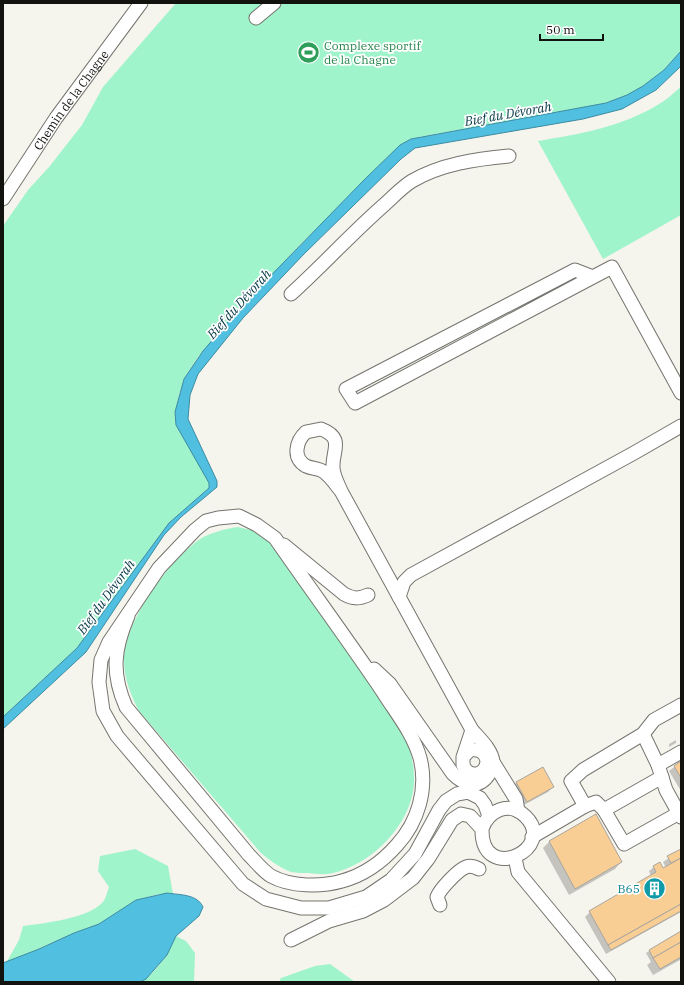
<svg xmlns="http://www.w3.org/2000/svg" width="684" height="985" viewBox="0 0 684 985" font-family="'IBM Plex Serif',serif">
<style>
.green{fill:#a0f4cb}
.water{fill:#50bfe0;stroke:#3d8ba1}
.shadow{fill:#0003}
.building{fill:#f8ce94;stroke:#aaa6a0}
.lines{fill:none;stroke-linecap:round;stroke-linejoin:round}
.minor-casing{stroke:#75746e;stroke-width:15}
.minor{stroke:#fff;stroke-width:13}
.labels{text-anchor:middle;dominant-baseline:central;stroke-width:3.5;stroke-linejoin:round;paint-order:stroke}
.leisure-label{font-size:12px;fill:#27864d;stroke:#fff;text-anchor:start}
.street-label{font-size:12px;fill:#12120f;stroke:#fff}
.culture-label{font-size:12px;fill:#0d838f;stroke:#fff;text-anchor:end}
.water-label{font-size:13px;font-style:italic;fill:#003543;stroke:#fff}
</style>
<rect width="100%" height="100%" fill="#f5f4ed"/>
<g class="green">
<path d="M176 3H681V51L664 70 643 86 627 95 606 103 419 137 400 145 299 246 219 332 198 357 184 379 179 395 175 419 209 483V488L169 523 77 648 3 717V226L28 190 49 167 82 125 103 87Z"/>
<path d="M681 87V215L603 259 538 141C580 134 622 127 659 104 667 100 674 92 681 87Z"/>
<path d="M238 527 255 531 269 542 405 733C410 750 415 766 414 784 411 825 372 864 333 873 325 875 316 874 309 873 303 873 296 873 291 872 279 867 269 860 260 852L139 711C131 696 124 678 124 661 124 621 169 561 200 539 212 532 225 529 238 527Z"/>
<path d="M135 849 168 866 173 894H159L136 900 99 924 74 933 6 963 19 940 23 926C44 923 88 919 103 902 106 898 107 892 109 887L98 871 100 856Z"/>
<path d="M176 936 186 941 195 953 194 982H140C155 975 170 951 176 936Z"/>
<path d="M330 964 355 982H279L281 978 315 966Z"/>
</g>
<g class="water">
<path d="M681 51V66L656 90 622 109 583 119 415 148 401 159 304 254 243 318 198 374 190 395 188 419 217 481V487L181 517 164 535 86 652 3 729V717L77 648 169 523 209 488V483L176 425 175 412 184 379 203 351 246 301 364 180 400 145 411 139 606 103 627 95 643 86 664 70Z"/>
<path d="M167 893C180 895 197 894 203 907L199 916 176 936 167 955 146 979 140 982H3V963L39 949 74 933 99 924 136 900Z"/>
</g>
<g class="shadow">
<path d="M676 740V743L669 747V744Z"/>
<path d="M681 762V791L669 771Z"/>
<path d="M542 768 553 787 548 792 522 806 512 788 516 783Z"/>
<path d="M595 816 621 862 615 869 569 895 543 848 549 842Z"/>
<path d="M681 850V912L606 954 585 917 590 912 651 876 649 871 654 867 663 870 666 868 663 862Z"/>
<path d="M681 932V963L680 960 653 975 647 965 651 962 646 953Z"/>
</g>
<g class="building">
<path d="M681 761V778L674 766Z"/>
<path d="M543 767 554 787 527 802 516 782Z"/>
<path d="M596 814 622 862 575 889 549 841Z"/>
<path d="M681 849V858L671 863 667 856Z"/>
<path d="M681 858V904L608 945 589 911 656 872 653 866 660 862 663 868Z"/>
<path d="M681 904V911L611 950 608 945Z"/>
<path d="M681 931V942L653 958 649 950Z"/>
<path d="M681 942V957L660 969 653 958Z"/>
</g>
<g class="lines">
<defs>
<g id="minor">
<path d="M256 18 274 3"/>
<path id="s1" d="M3 199 56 118 141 3"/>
<path d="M593 277 575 270 346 389 355 403C434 361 513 319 593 277L612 267 681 393"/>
<path d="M291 294C323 265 352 233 384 205 393 197 402 187 412 181 441 164 476 159 509 156"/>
<path d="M341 491C336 485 331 477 324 472 319 468 312 469 306 466 292 458 296 441 306 432L321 429C345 438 332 451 333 467 333 475 338 484 341 491L472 730C480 739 492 750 493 762 493 766 491 771 489 774 479 790 464 785 453 774L390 684 374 669"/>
<path d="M284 545 344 594C353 599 359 599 368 595"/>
<path d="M399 597 404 582 411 575 634 453 681 426"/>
<path d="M128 616C114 649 111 673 126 707L249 855C256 862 263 871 271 876 291 887 321 887 342 881 364 875 383 861 397 845 418 822 428 789 420 758 413 733 396 713 383 692 348 640 311 590 275 538L257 525 239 516 218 518 206 521 195 530 159 568 109 642 101 660 99 682 103 711 117 736 243 884 266 899 301 908H329L366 897 391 880 415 854 439 810 446 801 457 794 468 792 480 798 485 805 489 816"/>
<path d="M643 734 658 765 666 790 681 817"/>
<path d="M463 757 470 750C479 749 484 751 487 760 487 775 469 780 463 765V757L472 730"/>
<path d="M493 762 516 799 518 811"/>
<path d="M658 765 681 752"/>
<path d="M585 806 571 781 583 770 643 734 654 720 681 705"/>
<path d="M604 810 662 777"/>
<path d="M532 837 585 806 596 802 604 810 624 844 679 813"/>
<path d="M515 858 518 872 609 982"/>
<path d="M440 905 437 897C440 889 458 870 466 867 471 865 475 867 479 869"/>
<path d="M291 940 329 921 363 911 384 900 413 878 428 859 452 820 461 814 470 816 482 829C481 886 559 848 525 816 509 800 488 811 482 829"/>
</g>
</defs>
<use href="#minor" class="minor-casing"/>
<use href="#minor" class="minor"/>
</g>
<defs>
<symbol id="stadium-disc" viewBox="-11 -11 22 22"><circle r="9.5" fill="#2e9e5b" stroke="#fff"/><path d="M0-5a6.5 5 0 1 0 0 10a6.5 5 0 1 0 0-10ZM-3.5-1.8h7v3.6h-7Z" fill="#fff"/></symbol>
<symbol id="building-disc" viewBox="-11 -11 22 22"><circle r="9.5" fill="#0f9aa8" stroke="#fff"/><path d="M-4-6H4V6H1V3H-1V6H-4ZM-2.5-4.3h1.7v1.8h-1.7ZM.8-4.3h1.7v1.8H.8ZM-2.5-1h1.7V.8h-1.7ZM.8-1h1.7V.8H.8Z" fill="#fff"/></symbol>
</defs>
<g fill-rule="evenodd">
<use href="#stadium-disc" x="296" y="40" width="25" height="25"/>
<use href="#building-disc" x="642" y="876" width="25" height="25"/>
</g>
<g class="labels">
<g class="leisure-label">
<text x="324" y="45">Complexe sportif<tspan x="324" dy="14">de la Chagne</tspan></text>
</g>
<g class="street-label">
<text stroke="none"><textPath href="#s1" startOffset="120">Chemin de la Chagne</textPath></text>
</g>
<g class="culture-label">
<text x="640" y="888">B65</text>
</g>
<g class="water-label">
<text transform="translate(508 114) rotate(-10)">Bief du Dévorah</text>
<text transform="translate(239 304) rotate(-48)">Bief du Dévorah</text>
<text transform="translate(106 597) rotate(-54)">Bief du Dévorah</text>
</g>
</g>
<rect width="684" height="985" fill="none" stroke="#12120f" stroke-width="8"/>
<path d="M540 34v6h63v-6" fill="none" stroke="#12120f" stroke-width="2"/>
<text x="546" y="34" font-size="12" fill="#12120f" stroke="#ffffff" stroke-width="3" paint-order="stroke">50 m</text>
</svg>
